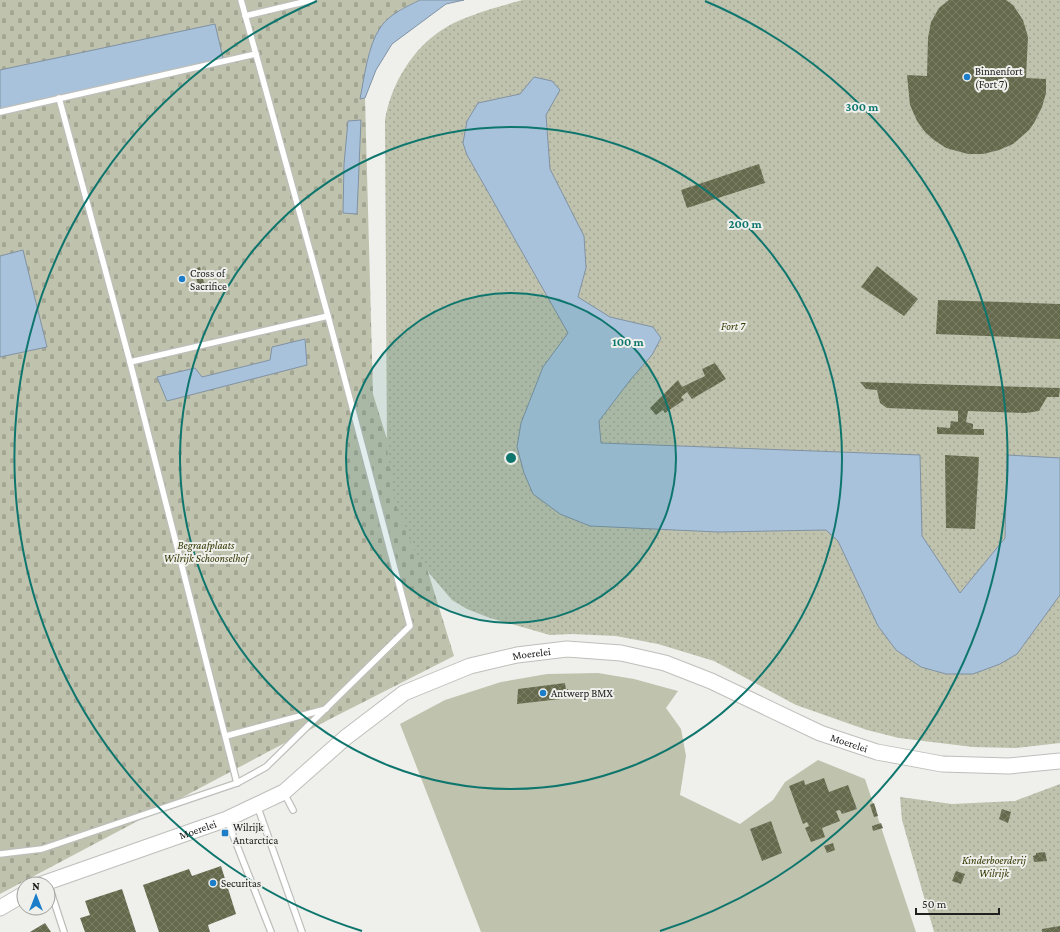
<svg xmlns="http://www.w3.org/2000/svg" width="1060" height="932" viewBox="0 0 1060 932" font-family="'Crimson Pro',serif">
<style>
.grass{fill:#bfc2ad}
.cemetery{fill:url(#cemetery-stones)}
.park{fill:url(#park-dots)}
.water{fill:#a9c2db;stroke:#8092a3}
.building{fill:url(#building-cross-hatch)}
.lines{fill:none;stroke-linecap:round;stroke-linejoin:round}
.lane-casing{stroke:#bebfbb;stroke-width:8}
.secondary-casing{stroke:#bebfbb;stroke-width:17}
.lane{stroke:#fff;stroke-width:5.5}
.secondary{stroke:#fff;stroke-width:15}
.ring{fill:none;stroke:#0f766e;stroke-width:2}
.poi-dot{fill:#1c7ec9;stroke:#eff0ec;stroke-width:1.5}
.labels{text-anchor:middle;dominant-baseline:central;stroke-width:4;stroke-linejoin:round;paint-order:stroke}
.poi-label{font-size:11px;fill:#20211f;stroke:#eff0ec;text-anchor:start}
.park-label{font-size:11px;font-style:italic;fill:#343700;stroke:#eff0ec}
.street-label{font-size:11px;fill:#20211f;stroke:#eff0ec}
.centre{fill:#0f766e;stroke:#eff0ec;stroke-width:2}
.ring-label{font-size:12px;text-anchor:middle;font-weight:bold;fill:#0f766e;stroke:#eff0ec;stroke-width:4;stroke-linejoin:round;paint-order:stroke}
</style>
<defs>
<pattern id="cemetery-stones" width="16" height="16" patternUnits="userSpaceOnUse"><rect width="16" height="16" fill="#bfc2ad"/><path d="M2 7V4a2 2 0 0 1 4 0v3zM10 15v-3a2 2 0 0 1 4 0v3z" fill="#a4a694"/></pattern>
<pattern id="park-dots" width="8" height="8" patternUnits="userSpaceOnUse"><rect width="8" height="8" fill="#bfc2ad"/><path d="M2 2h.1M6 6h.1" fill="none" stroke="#a4a694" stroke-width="1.8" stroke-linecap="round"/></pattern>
<pattern id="building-cross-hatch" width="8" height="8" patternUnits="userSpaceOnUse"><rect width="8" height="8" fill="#666a4c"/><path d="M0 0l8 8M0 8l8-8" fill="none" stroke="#7c7e68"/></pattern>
</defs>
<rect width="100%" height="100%" fill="#eff0ec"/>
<path class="grass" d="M598 673 634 679 678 691 666 708 681 729 686 756 680 795 740 824 773 800 785 782 818 760 865 779 916 932H481L400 724 445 700 501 682 547 674Z"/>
<path class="cemetery" d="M0 0H420L399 10 360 99 365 98 373 394 454 656 332 718 0 894Z"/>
<g class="park">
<path d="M523 0H1060V743L1016 748 973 747 899 738 867 730 796 705 714 661 658 644 616 636 572 634 550 635 490 618 467 609 452 600 429 573 413 548 394 500 387 448 385 120C391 84 413 47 445 28 461 17 503 5 523 0Z"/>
<path d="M1060 784V932H934L902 820 900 797 952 804 1015 801Z"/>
</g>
<g class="water">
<path d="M420 0H464L446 4 392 44 376 70 365 98 360 99C364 79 368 45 380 28 389 14 406 7 420 0Z"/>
<path d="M215 24 224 62 0 111V70Z"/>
<path d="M534 77 552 81 560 90 546 115 550 169 584 236 586 268 578 297 610 317 653 327 661 338 652 355 631 379 599 421 601 443 920 455 922 536 960 593 1005 538 1007 455 1060 458V595L1017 654 1000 664 973 674H946L921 667 896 650 878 626 838 541 826 530 718 532 590 526 560 514 533 494 524 473 517 447 521 423 543 367 568 333 467 155 463 143 467 121 478 103 520 94Z"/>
<path d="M361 120 357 214 343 213 344 164 348 121Z"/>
<path d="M23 250 47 347 0 357V256Z"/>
<path d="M305 339 307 365 167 401 157 377 195 368 202 377 270 360 272 347Z"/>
</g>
<g class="building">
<path d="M949 0H1006L1013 5 1023 20 1028 37 1026 78 1046 79V93L1042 107 1034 123 1029 130 1013 144 999 150 983 154H968L946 148 934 140 925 132 917 121 910 105 907 75 927 76 928 38 931 22 939 8Z"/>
<path d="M759 164 765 183 687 208 681 190Z"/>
<path d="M877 266 918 299 904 316 861 287Z"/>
<path d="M200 267 204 283 198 285 194 269Z"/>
<path d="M938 300 1060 304V339L936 334Z"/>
<path d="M715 363 726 379 692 399 687 392 681 397 684 400 665 413 663 410 656 415 650 408 678 380 682 387 705 376 702 369Z"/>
<path d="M860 382 1060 388 1059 397H1047L1039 411 1026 413 968 411 966 422 973 424V429H984V435L937 434V427L950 428 951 421 958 422V411L887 408 880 403 877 390 866 389Z"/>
<path d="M945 455 979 457 975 529 946 528Z"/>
<path d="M565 683 566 690 568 689 569 698 517 704 518 689Z"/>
<path d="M824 778 829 792 848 785 857 809 842 814 840 810 836 811 840 821 822 828 825 837 811 842 805 828 809 826 807 822 803 824 789 786 804 780 805 785Z"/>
<path d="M874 803 878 816 874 817 870 805Z"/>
<path d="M1002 809 1011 812 1008 823 999 819Z"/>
<path d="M771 821 782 853 762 861 750 829Z"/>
<path d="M881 823 883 828 873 831 872 826Z"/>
<path d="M833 843 835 850 827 853 824 846Z"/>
<path d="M1045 852 1047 861 1034 862 1033 856 1036 855V853Z"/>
<path d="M221 866 236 914 208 925 210 932H159L143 885 189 869 192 876Z"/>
<path d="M956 871 965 874 961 884 952 881Z"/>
<path d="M122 889 136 932H85L80 918 90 915 85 901Z"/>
<path d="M45 923 51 932H30Z"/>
<path d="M1060 926V932H1042V929Z"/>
</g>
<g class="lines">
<defs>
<g id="lane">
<path d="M245 16 312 0"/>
<path d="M59 98 130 362 237 783"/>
<path d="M0 112 256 54"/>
<path d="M130 362 328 316"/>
<path d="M226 736 326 709"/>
<path d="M284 793 293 810"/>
<path d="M257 805 302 932"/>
<path d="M227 820 271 932"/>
<path d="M0 854 42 849 237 783 266 767 410 626 328 316 241 0"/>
<path d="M48 883 64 932"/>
</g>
<g id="secondary">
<path id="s1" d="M42 884 227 819 284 792 345 738 404 693 470 666 517 655 567 649 621 653 665 663 711 681 820 733 877 752 942 764 1009 766 1060 761"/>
<path d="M0 908 24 894"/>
</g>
</defs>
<use href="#lane" class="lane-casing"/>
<use href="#secondary" class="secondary-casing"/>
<use href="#lane" class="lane"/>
<use href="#secondary" class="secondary"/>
</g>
<circle cx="511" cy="458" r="165" fill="#0f766e" fill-opacity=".12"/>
<g class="ring">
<circle cx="511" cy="458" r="165"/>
<circle cx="511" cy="458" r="331"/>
<path d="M362 931A496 496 0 0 1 317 1M705 1A496 496 0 0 1 660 931"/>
</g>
<g class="poi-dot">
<circle cx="967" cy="77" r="4"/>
<circle cx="182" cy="279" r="4"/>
<circle cx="543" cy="693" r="4"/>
<rect x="221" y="829" width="8" height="8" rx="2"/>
<circle cx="213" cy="883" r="4"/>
</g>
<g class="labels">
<g class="poi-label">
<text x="975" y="71">Binnenfort<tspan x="975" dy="13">(Fort 7)</tspan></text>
<text x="190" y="273">Cross of<tspan x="190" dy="13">Sacrifice</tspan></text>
<text x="551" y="693">Antwerp BMX</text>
<text x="233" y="827">Wilrijk<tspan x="233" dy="13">Antarctica</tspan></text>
<text x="221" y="883">Securitas</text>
</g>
<g class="park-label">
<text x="733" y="326">Fort 7</text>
<text x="206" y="545">Begraafplaats<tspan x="206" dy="13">Wilrijk Schoonselhof</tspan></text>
<text x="994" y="860">Kinderboerderij<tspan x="994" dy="13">Wilrijk</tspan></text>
</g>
<g class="street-label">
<text stroke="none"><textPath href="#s1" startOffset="549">Moerelei</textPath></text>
<text stroke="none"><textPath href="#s1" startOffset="885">Moerelei</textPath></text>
<text stroke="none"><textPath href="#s1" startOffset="165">Moerelei</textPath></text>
</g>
</g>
<circle cx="511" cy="458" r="6" class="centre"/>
<g class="ring-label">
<text x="862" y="111">300 m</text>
<text x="745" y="228">200 m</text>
<text x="628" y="346">100 m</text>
</g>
<g transform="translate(36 896)"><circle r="19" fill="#eff0ec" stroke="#9c9d9a"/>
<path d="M0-3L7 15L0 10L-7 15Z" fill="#1c7ec9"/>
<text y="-6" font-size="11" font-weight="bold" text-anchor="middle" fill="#20211f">N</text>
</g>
<path d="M916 908v6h83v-6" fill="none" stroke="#20211f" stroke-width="2"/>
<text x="922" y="908" font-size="12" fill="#20211f" stroke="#eff0ec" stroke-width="3" paint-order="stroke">50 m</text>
</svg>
